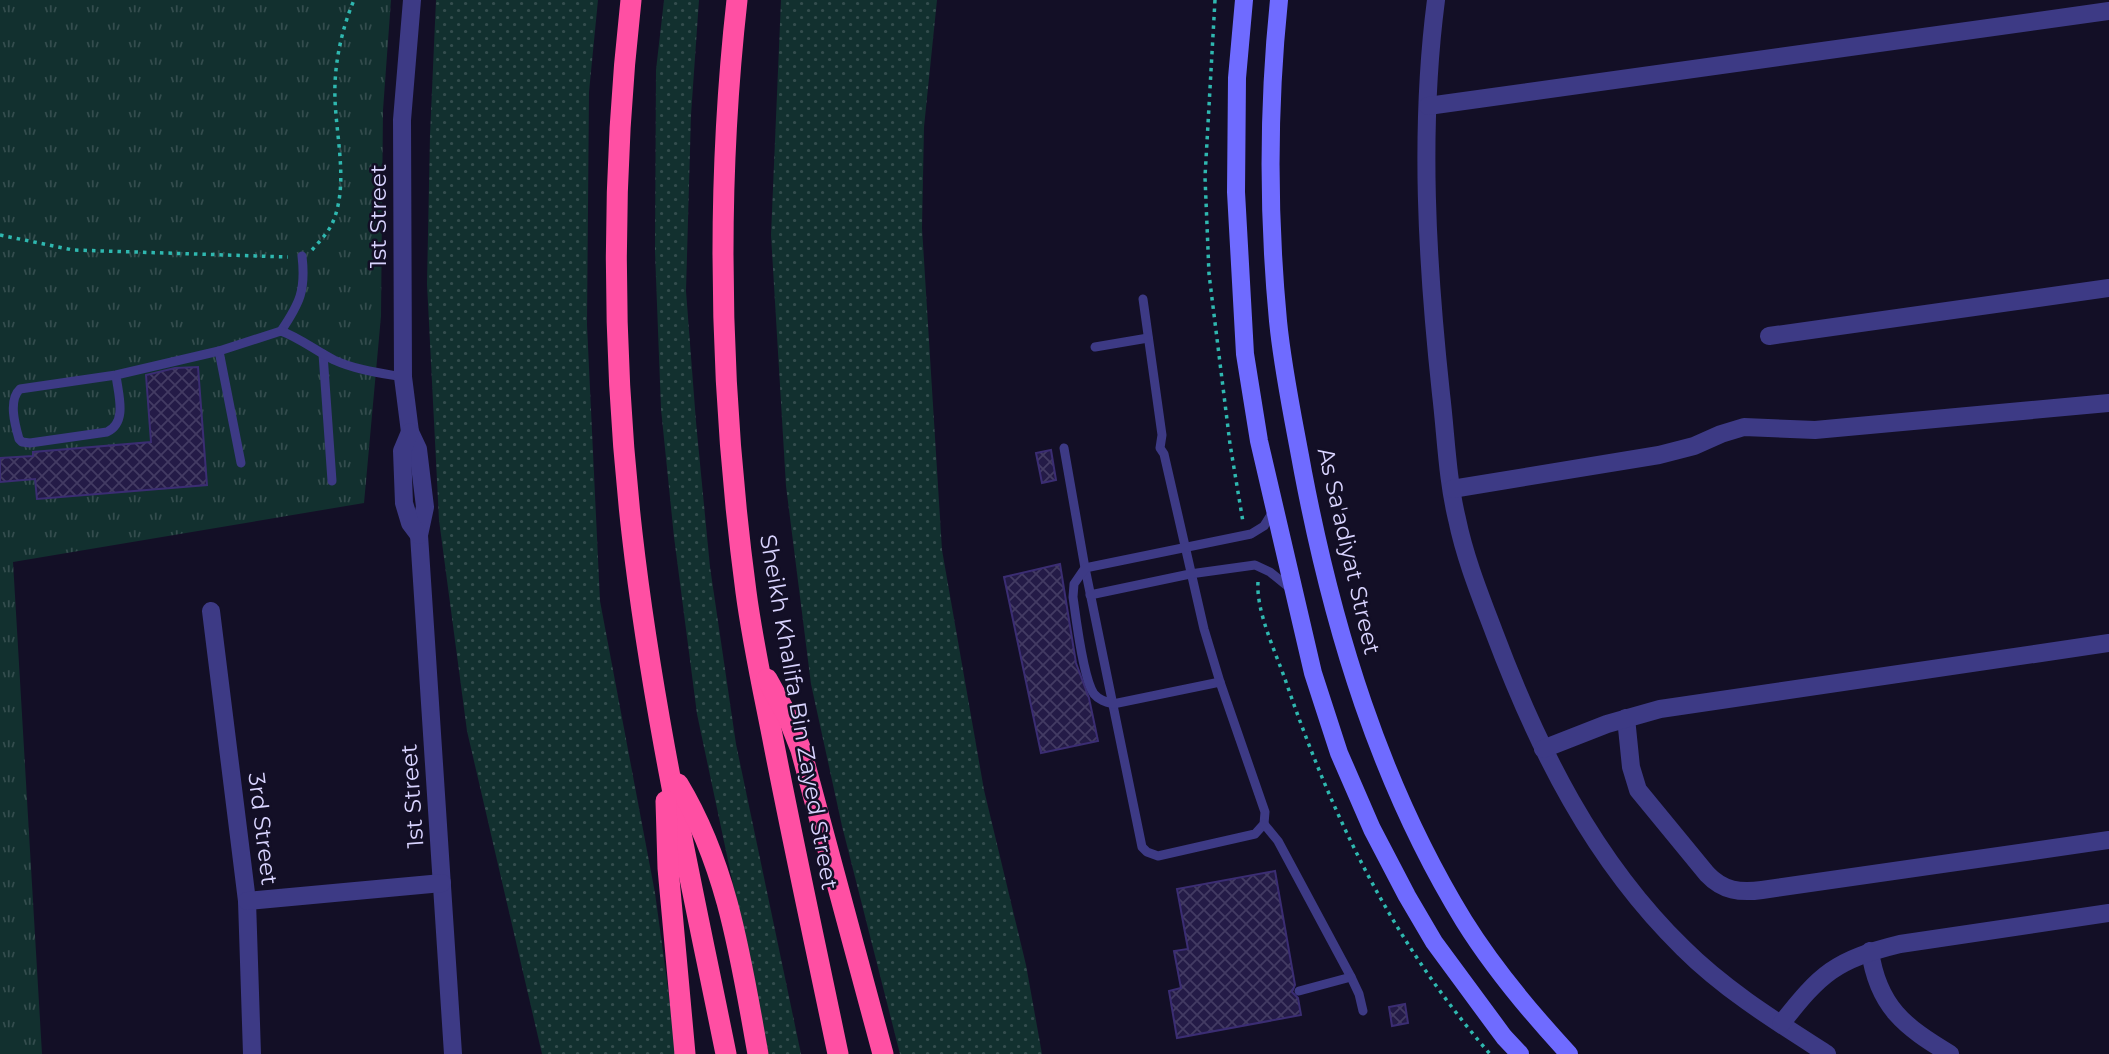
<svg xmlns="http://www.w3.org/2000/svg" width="2109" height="1054" viewBox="0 0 2109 1054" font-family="Montserrat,sans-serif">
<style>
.grass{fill:url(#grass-tufts)}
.garden{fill:url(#garden-dots)}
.building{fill:url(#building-cross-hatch);stroke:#3b2d73;stroke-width:2}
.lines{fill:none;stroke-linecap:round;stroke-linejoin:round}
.path{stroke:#2fb8b0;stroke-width:3.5;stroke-dasharray:3.5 5;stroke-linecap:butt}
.lane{stroke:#3d3a85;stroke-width:9}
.street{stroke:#3d3a85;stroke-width:18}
.secondary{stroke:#6f6bff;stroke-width:18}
.highway{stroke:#ff4fa3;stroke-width:21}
.labels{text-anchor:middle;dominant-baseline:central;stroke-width:5;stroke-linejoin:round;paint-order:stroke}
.street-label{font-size:23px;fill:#d9d4ff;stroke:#130f26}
</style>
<defs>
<pattern id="grass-tufts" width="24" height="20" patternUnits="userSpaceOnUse" patternTransform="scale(1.75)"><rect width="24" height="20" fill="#12302f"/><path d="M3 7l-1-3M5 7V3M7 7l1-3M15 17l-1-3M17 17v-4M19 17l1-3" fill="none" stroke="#344d4e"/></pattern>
<pattern id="garden-dots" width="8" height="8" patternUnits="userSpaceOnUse" patternTransform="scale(1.75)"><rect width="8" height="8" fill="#12302f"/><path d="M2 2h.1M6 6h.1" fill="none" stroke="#344d4e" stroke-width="1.8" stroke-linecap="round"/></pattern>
<pattern id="building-cross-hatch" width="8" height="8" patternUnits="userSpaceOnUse" patternTransform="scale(1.75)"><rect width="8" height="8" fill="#241b47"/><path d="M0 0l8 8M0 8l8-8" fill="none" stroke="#433b63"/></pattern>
</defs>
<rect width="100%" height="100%" fill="#130f26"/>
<path class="grass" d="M0 0H391L383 110 381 316 364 503 13 562 42 1054H0Z"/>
<g class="garden">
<path d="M436 0H598L589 92 587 325 600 601 655 893 677 1054H542L467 731 439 520 427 284 430 135Z"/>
<path d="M664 0H699L691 115 686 291 696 422 710 567 736 744 801 1054H769L697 714 674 537 661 409 655 252 656 70Z"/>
<path d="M781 0H937L924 127 922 228 942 550 984 790 1026 965 1042 1054H900L842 826 811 684 786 486 771 235Z"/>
</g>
<g class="building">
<path d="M198 367 207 485 37 499 35 479 0 482V458L33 456V452L151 442 146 375 175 368Z"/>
<path d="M1051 450 1056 480 1042 483 1036 453Z"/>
<path d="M1060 564 1076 663 1089 698 1098 741 1041 753 1004 577Z"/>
<path d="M1275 871 1295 985 1292 992 1298 998 1301 1015 1177 1038 1169 991 1181 988 1174 951 1188 949 1177 889Z"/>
<path d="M1405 1004 1408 1023 1392 1026 1389 1007Z"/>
</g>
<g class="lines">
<g class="path">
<path d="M1215 0 1205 177 1209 274 1230 444 1243 522"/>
<path d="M0 235 73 250 288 257"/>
<path d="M312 250C319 242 327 234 332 224 351 182 333 129 335 84 336 56 343 26 354 0"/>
<path d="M1258 582C1256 611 1275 651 1285 679 1333 819 1392 941 1490 1054"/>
</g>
<g class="lane">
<path d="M281 331C300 303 306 290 302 256"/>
<path d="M1095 347 1148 338"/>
<path d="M219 351 241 463"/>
<path d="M323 354 332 481"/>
<path d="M116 375C118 394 128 422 107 432L30 443 22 442 19 439C15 425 8 400 20 389L116 375 219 351 281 331C300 338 316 351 334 360 356 370 380 373 403 377"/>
<path d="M1064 448 1085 568 1142 847 1147 852 1158 856 1255 834 1264 824 1265 812 1220 682 1204 629 1164 454 1160 448 1162 435 1143 299"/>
<path d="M1090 595 1190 574 1255 565 1270 572 1291 589"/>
<path d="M1220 682 1113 704C1105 702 1099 700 1094 694 1083 678 1076 618 1073 597L1074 584 1085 568 1251 534 1264 526 1274 510"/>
<path d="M1264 824 1278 841 1351 977 1359 994 1363 1011"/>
<path d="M1299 991 1351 977"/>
</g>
<g class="street">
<path d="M412 0 402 120 403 377 410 432 418 449 425 507 419 535 453 1054"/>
<path d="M1436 0C1419 130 1427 264 1441 394 1446 435 1447 478 1457 519 1465 558 1480 595 1494 632 1538 749 1593 860 1683 948 1725 990 1777 1022 1827 1054"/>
<path d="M1428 106 2109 11"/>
<path d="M1769 336 2109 288"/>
<path d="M410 432 402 451 404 503 410 523 419 535"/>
<path d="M1452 489 1659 455 1694 446 1721 434 1744 427 1815 430 2109 403"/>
<path d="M211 611 247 901 252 1054"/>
<path d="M1626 718 1631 767 1638 790 1707 874C1723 891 1740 893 1762 890L2109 840"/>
<path d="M1543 749 1607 724 1660 709 2109 643"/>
<path d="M247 901 442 883"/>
<path d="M1870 951C1878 1007 1905 1027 1950 1054"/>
<path d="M1781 1024C1821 973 1835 960 1900 944L2109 913"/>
</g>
<g class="secondary">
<path d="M1244 0 1237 78 1236 192 1245 354 1259 441 1313 673 1339 753 1372 829 1407 896 1434 942 1504 1037 1520 1054"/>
<path d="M1279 0C1268 106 1268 215 1278 321 1283 372 1294 422 1303 472 1333 629 1380 784 1464 921 1494 969 1531 1013 1569 1054"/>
</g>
<g class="highway">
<path d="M631 0C611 176 612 357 632 533 652 709 691 881 726 1054"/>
<path d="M737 0C715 196 720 397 746 592 753 645 765 698 775 750 795 852 817 953 838 1054"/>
<path d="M767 679 788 717 801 750 883 1054"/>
<path d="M678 784C728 867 741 960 758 1054"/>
<path d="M666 801 668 868 685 1054"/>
</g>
</g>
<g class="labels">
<g class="street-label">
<text transform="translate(378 216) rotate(-90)">1st Street</text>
<text transform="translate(1349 551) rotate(77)">As Sa'adiyat Street</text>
<text transform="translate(799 712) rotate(80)">Sheikh Khalifa Bin Zayed Street</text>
<text transform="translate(412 796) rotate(-94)">1st Street</text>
<text transform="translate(263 829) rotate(83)">3rd Street</text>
</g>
</g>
</svg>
